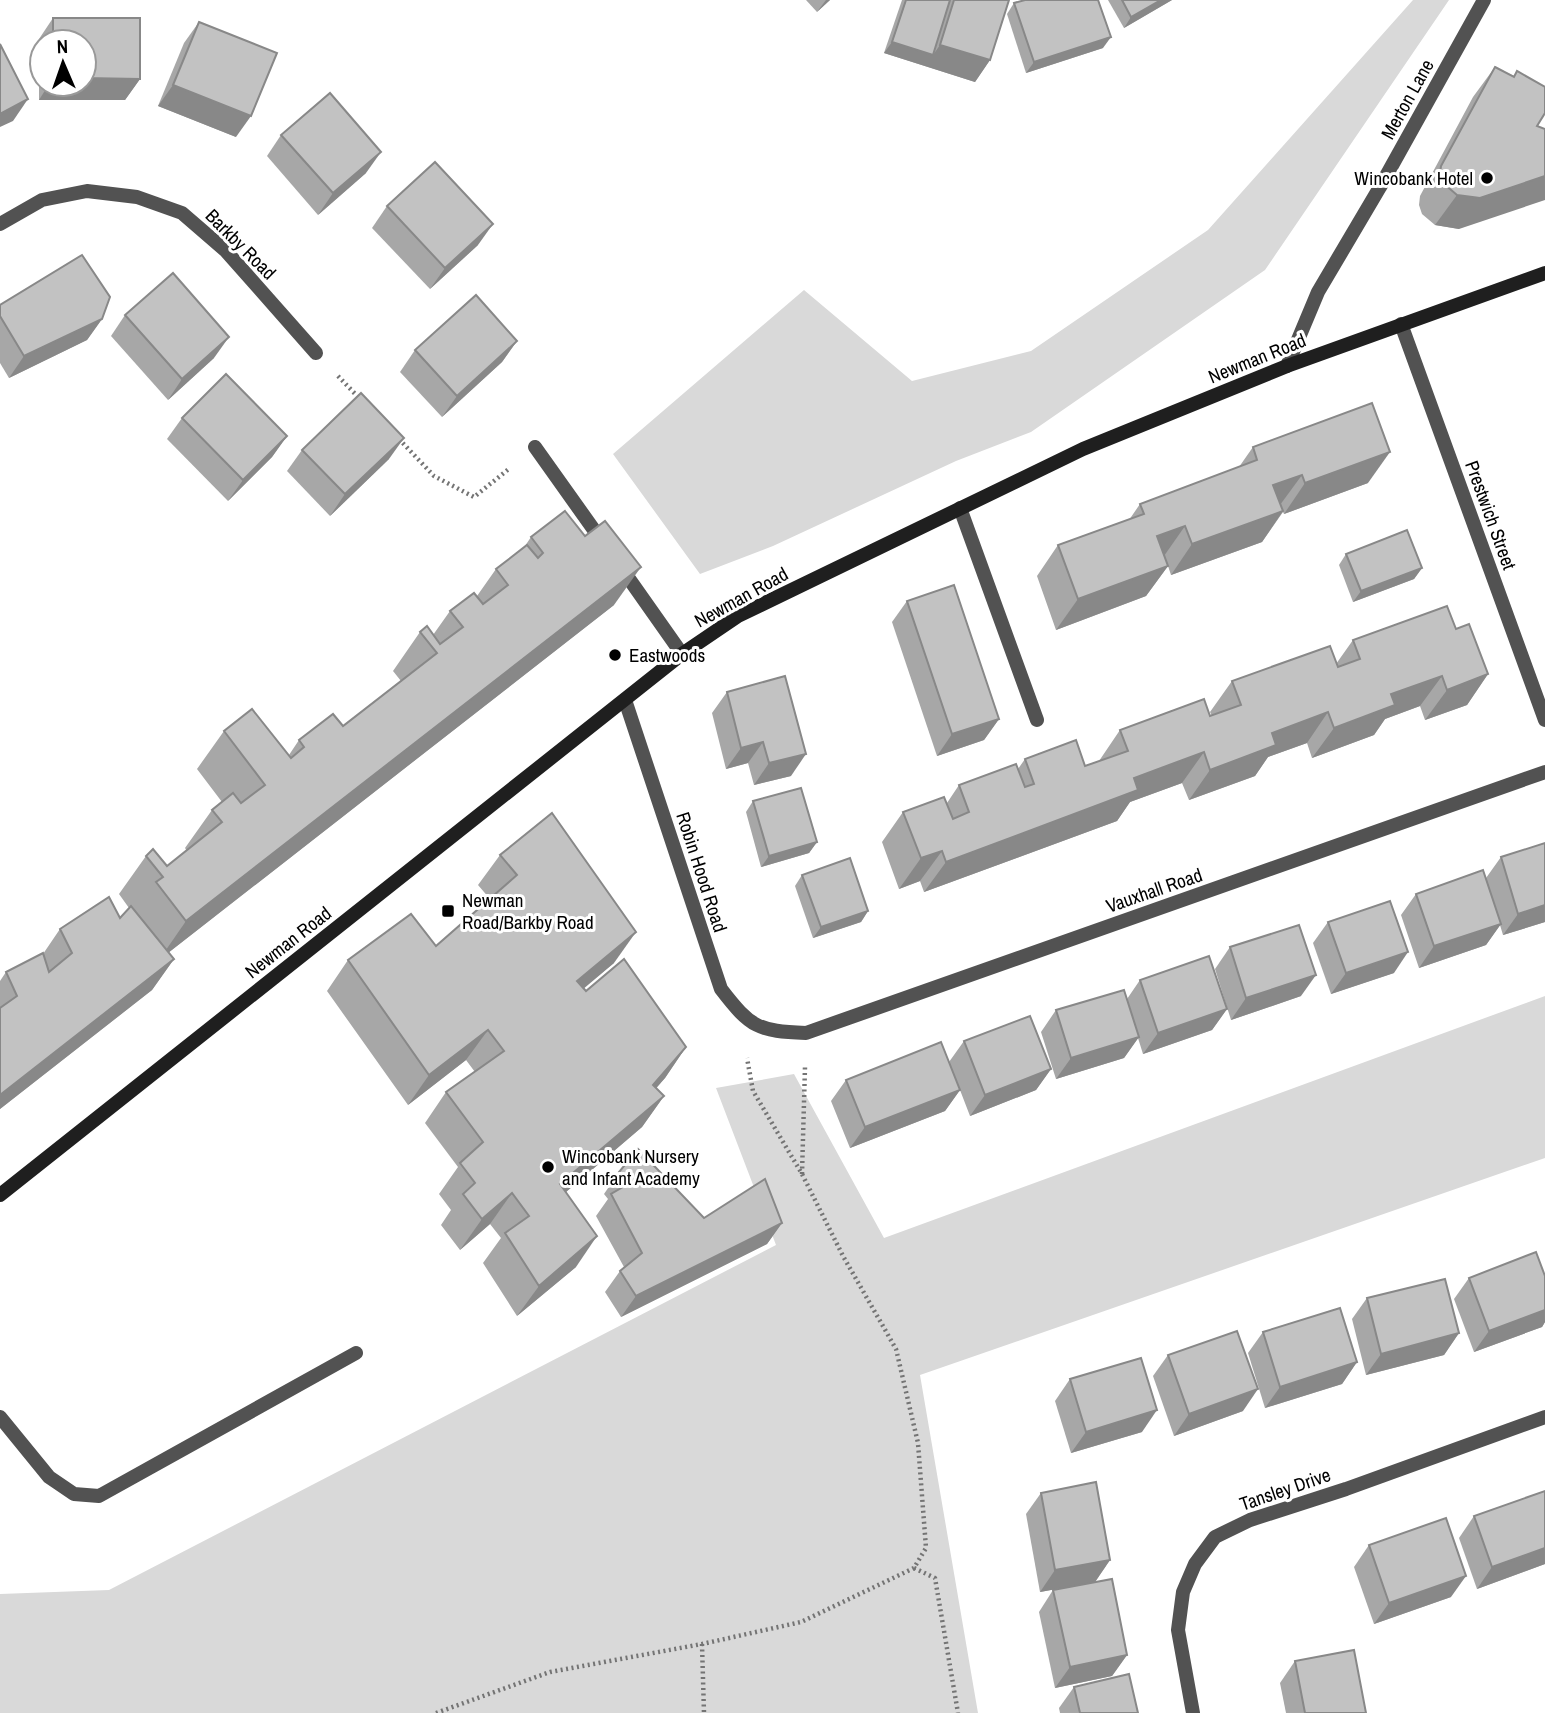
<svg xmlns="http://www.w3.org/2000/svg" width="1545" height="1713" viewBox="0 0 1545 1713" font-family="'Archivo Narrow',sans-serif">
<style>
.green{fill:#d9d9d9}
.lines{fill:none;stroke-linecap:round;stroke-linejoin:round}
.path{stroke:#747474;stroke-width:4.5;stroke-dasharray:2 3.5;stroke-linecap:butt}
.lane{stroke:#525252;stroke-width:14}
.street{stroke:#525252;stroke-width:14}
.secondary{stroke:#1f1f1f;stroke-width:14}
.wall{fill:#a7a7a7;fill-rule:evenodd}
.shaded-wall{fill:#888}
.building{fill:#c2c2c2;stroke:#888;stroke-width:2}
.poi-dot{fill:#000;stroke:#fff;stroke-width:2.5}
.labels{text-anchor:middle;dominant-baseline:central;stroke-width:6;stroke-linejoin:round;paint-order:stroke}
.street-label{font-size:19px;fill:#000;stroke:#fff}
.poi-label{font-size:19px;fill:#000;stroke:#fff;text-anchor:start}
</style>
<rect width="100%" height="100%" fill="#fff"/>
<g class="green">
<path d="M1413 0H1449L1265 270 1031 432 956 461 773 546 700 574 613 454 804 290 912 381 1031 351 1208 230Z"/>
<path d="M1545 996V1158L920 1375 978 1713H0V1594L109 1590 776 1245 716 1088 794 1074 884 1238Z"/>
</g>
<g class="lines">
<g class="path">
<path d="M338 376 361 400"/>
<path d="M399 439 434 476 474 497 510 468"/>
<path d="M802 1174 805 1067"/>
<path d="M914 1568 935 1578 958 1713"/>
<path d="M702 1644 704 1713"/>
<path d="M436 1713 550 1672 702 1644 801 1622 914 1568 926 1548 918 1443 896 1349 843 1256 802 1174 753 1091 747 1058"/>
</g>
<g class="lane">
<path d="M960 508 1037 720"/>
<path d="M0 1417 49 1477 74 1494 99 1496 356 1353"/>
</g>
<g class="street">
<path d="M0 224 42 200 87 191 137 197 182 213 226 251 316 353"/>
<path d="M1401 324 1545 720"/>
<path d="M1287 366 1318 292 1380 187 1484 0"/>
<path d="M535 447 604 544"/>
<path d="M620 566 682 654"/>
<path d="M625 700 721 989C751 1028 758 1031 806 1033L1545 772"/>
<path d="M1193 1713 1178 1630 1183 1592 1195 1564 1215 1537 1250 1520 1346 1489 1545 1417"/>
</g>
<path class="secondary" d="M0 1195 682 654 738 616 1083 449 1287 366 1545 273"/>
</g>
<g class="wall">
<path d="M806 0H830L817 12Z"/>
<path d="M902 0H1009L990 60 975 82 884 53Z"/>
<path d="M1108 0H1172L1124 28Z"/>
<path d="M1014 3 1103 48 1026 73 1007 14Z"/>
<path d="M53 18 140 79 125 100H39V39ZM42 42H84V84H42Z"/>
<path d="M199 22 236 137 158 106 184 43Z"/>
<path d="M1495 67 1514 76 1517 71 1459 229 1435 225 1422 214 1419 205 1420 196 1473 97Z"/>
<path d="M281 135 366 173 318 215 267 156Z"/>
<path d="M387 206 478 245 430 289 372 228Z"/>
<path d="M0 305 102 319 87 340 9 378 0 363Z"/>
<path d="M125 315 214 358 168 400 111 336Z"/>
<path d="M517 341 502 362 442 417 400 372 415 350Z"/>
<path d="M182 418 287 436 272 457 228 501 167 439Z"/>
<path d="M1253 447 1368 483 1284 514 1283 512 1262 542 1171 575 1168 566 1146 596 1056 630 1037 576 1058 545 1129 520 1140 504 1239 467Z"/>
<path d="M302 450 389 459 330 516 287 471Z"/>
<path d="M531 537 614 605 168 953 174 959 152 990 0 1109V981L6 972 43 954 60 929 120 918 129 908 119 894 146 856 167 866 187 851 185 848 212 810 222 802 197 769 224 731 289 755 299 740 343 726 401 681 393 671 420 632 433 635 450 611 477 596 496 569 523 549Z"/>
<path d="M1346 554 1422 568 1414 579 1353 602 1339 565Z"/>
<path d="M907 601 999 719 984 740 937 756 892 622Z"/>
<path d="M1456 629 1488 674 1467 705 1425 720 1420 706 1385 719 1374 735 1312 758 1307 743 1268 757 1255 776 1189 800 1182 783 1130 802 1117 821 924 892 920 881 899 889 882 842 903 812 947 803 959 785 1018 769 1025 759 1085 766 1099 761 1120 730 1212 716 1210 712 1232 681 1336 664 1353 640Z"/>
<path d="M727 692 791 776 754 785 748 763 726 769 712 713Z"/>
<path d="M753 801 817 842 809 853 761 867 746 812Z"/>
<path d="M1545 843V922L1503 935 1500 925 1486 945 1419 968 1401 915 1416 894 1486 878 1501 857Z"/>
<path d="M500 855 614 963 583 988 586 991 686 1047 665 1078 656 1088 664 1096 642 1127 566 1192 576 1267 517 1316 483 1263 501 1238 490 1224 460 1250 441 1225 451 1210 439 1194 458 1167 425 1123 446 1092 475 1072 466 1060 408 1105 327 991 348 960 436 946 490 899 478 885Z"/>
<path d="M802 875 868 911 861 922 813 938 795 886Z"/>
<path d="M1328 922 1394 973 1331 994 1313 943Z"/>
<path d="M1230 947 1301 996 1231 1020 1215 969Z"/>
<path d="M1140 980 1227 1009 1212 1030 1143 1054 1138 1038 1124 1058 1056 1079 1041 1032 1056 1010 1127 999Z"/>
<path d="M964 1041 1051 1069 1036 1090 970 1116 960 1090 945 1111 850 1148 831 1101 846 1080 949 1062Z"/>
<path d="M619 1172 704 1218 782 1223 767 1244 621 1317 605 1292 620 1271 624 1267 596 1216 608 1199 604 1194Z"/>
<path d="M1545 1276V1322L1542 1327 1474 1352 1454 1299 1469 1278Z"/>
<path d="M1367 1298 1459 1333 1444 1355 1366 1375 1352 1319Z"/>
<path d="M1263 1332 1357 1362 1342 1384 1265 1408 1248 1353Z"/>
<path d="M1168 1355 1243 1411 1174 1436 1153 1376Z"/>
<path d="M1070 1379 1142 1432 1071 1453 1055 1401Z"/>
<path d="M1545 1491V1564L1477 1589 1459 1538 1474 1516Z"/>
<path d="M1041 1493 1110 1560 1095 1582 1040 1592 1026 1514Z"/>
<path d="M1369 1545 1451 1597 1374 1624 1354 1567Z"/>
<path d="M1053 1590 1127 1655 1112 1676 1055 1688 1039 1612Z"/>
<path d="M1295 1661 1366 1713H1286L1280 1683Z"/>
<path d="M1074 1687 1138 1713H1060L1059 1708Z"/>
</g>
<g class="shaded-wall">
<path d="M826 0H830L817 12Z"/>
<path d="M1161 0H1172L1124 28 1131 17Z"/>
<path d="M1111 37 1103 48 1026 73 1034 62Z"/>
<path d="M892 42 933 55 940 45 990 60 975 82 884 53Z"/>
<path d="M84 78 140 79 125 100H39L49 84H84Z"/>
<path d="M173 85 251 116 236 137 158 106Z"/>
<path d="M28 99 13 121 0 127V114Z"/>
<path d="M381 152 366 173 318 215 333 193Z"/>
<path d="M1545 176V200L1459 229 1435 225 1457 195Z"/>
<path d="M493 224 478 245 430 289 445 268Z"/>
<path d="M102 319 87 340 9 378 24 356Z"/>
<path d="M229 337 214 358 168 400 182 379Z"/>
<path d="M517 341 502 362 442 417 457 396Z"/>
<path d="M287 436 272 457 228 501 243 480Z"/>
<path d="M404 438 389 459 330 516 345 494Z"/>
<path d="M1390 452 1368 483 1284 514 1305 483Z"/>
<path d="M1302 475 1280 505 1273 485Z"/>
<path d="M1283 511 1262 542 1171 575 1192 544Z"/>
<path d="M1185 526 1164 556 1157 536Z"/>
<path d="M1168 566 1146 596 1056 630 1078 599Z"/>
<path d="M641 567 614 605 159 960 186 921Z"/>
<path d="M1422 568 1414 579 1353 602 1361 591Z"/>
<path d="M1488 674 1467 705 1425 720 1447 690Z"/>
<path d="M1442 676 1420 706 1385 719 1374 735 1312 758 1334 728 1391 694Z"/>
<path d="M1328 712 1307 743 1268 757 1255 776 1189 800 1210 770 1272 733Z"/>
<path d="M999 719 984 740 937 756 952 734Z"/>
<path d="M763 742 748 763 726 769 741 748Z"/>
<path d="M1204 752 1182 783 1130 802 1117 821 924 892 946 862 1134 778Z"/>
<path d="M806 754 791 776 754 785 769 763Z"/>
<path d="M817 842 809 853 761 867 769 856Z"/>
<path d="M942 851 920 881 899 889 921 858Z"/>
<path d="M1545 905V922L1503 935 1518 914Z"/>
<path d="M868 911 861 922 813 938 821 927Z"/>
<path d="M1501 924 1486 945 1419 968 1434 946Z"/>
<path d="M636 932 614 963 556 1012 577 981Z"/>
<path d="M1408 952 1394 973 1331 994 1346 973Z"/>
<path d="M174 959 152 990 0 1109V1095Z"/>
<path d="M1316 975 1301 996 1231 1020 1246 998Z"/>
<path d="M1227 1009 1212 1030 1143 1054 1158 1033Z"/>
<path d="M488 1030 466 1060 408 1105 429 1075Z"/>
<path d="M1139 1037 1124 1058 1056 1079 1071 1058Z"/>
<path d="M686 1047 665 1078 632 1116 653 1085Z"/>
<path d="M1051 1069 1036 1090 970 1116 985 1095Z"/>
<path d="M960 1090 945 1111 850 1148 865 1127Z"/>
<path d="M664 1096 642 1127 539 1215 560 1184Z"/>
<path d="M512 1193 490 1224 460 1250 482 1219Z"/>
<path d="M782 1223 767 1244 621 1317 636 1296Z"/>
<path d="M597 1236 576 1267 517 1316 539 1286Z"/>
<path d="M1545 1310V1322L1542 1327 1474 1352 1489 1331Z"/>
<path d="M1459 1333 1444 1355 1366 1375 1381 1354Z"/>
<path d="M1357 1362 1342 1384 1265 1408 1280 1387Z"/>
<path d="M1258 1389 1243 1411 1174 1436 1189 1414Z"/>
<path d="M1157 1410 1142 1432 1071 1453 1086 1432Z"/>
<path d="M1545 1548V1564L1477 1589 1492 1567Z"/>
<path d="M1110 1560 1095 1582 1040 1592 1055 1570Z"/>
<path d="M1466 1576 1451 1597 1374 1624 1389 1603Z"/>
<path d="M1127 1655 1112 1676 1055 1688 1070 1667Z"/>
</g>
<g class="building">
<path d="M906 0H950L933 55 892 42Z"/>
<path d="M954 0H1009L990 60 940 45Z"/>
<path d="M1025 0H1098L1111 37 1034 62 1014 3Z"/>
<path d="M1122 0H1161L1131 17Z"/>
<path d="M53 18H140V79L84 78V42H53Z"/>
<path d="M199 22 277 53 251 116 173 85Z"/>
<path d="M0 44 28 99 0 114Z"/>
<path d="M1495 67 1514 77 1517 71 1545 87V113L1537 126 1545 129V176L1480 198 1457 195 1443 183 1440 174 1441 166Z"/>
<path d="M330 93 381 152 333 193 281 135Z"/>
<path d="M435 162 493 224 445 268 387 206Z"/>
<path d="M82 255 110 297 102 319 24 356 0 316V305Z"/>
<path d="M173 273 229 337 182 379 125 315Z"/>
<path d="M476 295 517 341 457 396 415 350Z"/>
<path d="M226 374 287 436 243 480 182 418Z"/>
<path d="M361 393 404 438 345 494 302 450Z"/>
<path d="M1372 403 1390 452 1305 483 1302 475 1273 485 1283 511 1192 544 1185 526 1157 536 1168 566 1078 599 1058 545 1144 514 1140 504 1257 460 1253 447Z"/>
<path d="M565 511 585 536 605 521 641 567 186 921 156 882 163 877 146 856 153 849 167 866 222 822 212 810 233 793 241 803 265 785 224 731 252 709 291 758 304 747 299 740 333 714 343 726 437 653 420 632 427 626 440 644 463 627 450 611 474 593 483 604 508 585 496 569 527 545 538 558 543 553 531 537Z"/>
<path d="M1407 530 1422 568 1361 591 1346 554Z"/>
<path d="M954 585 999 719 952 734 907 601Z"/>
<path d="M1447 606 1456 629 1469 624 1488 674 1447 690 1442 676 1391 694 1395 705 1334 728 1328 712 1272 733 1276 745 1210 770 1204 752 1134 778 1138 790 946 862 942 851 921 858 903 812 944 797 953 819 969 812 959 785 1016 764 1025 787 1034 784 1025 759 1076 740 1085 766 1128 751 1120 730 1204 699 1210 716 1241 705 1232 681 1330 646 1338 667 1360 659 1353 640Z"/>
<path d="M785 676 806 754 769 763 763 742 741 748 727 692Z"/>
<path d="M801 788 817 842 769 856 753 801Z"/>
<path d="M552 813 636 932 577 981 586 991 624 959 686 1047 653 1085 664 1096 560 1184 597 1236 539 1286 505 1233 529 1216 512 1193 482 1219 463 1194 475 1183 460 1163 483 1142 446 1092 504 1051 488 1030 429 1075 348 960 411 914 436 946 517 875 500 855Z"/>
<path d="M1545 843V905L1518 914 1501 857Z"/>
<path d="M850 858 868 911 821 927 802 875Z"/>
<path d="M1483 870 1501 924 1434 946 1416 894Z"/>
<path d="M109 897 120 918 131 906 174 959 0 1095V1008L17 996 6 972 43 953 49 972 72 953 60 929Z"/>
<path d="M1390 901 1408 952 1346 973 1328 922Z"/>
<path d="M1299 925 1316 975 1246 998 1230 947Z"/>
<path d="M1209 956 1227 1009 1158 1033 1140 980Z"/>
<path d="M1124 990 1139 1037 1071 1058 1056 1010Z"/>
<path d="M1030 1016 1051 1069 985 1095 964 1041Z"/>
<path d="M941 1042 960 1090 865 1127 846 1080Z"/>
<path d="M638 1149 704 1218 765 1179 782 1223 636 1296 620 1271 642 1253 611 1194 628 1184 619 1172Z"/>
<path d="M1536 1252 1545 1276V1310L1489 1331 1469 1278Z"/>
<path d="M1445 1279 1459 1333 1381 1354 1367 1298Z"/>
<path d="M1340 1308 1357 1362 1280 1387 1263 1332Z"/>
<path d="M1237 1331 1258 1389 1189 1414 1168 1355Z"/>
<path d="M1141 1358 1157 1410 1086 1432 1070 1379Z"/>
<path d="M1096 1482 1110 1560 1055 1570 1041 1493Z"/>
<path d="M1545 1491V1548L1492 1567 1474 1516Z"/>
<path d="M1446 1518 1466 1576 1389 1603 1369 1545Z"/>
<path d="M1112 1579 1127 1655 1070 1667 1053 1590Z"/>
<path d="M1354 1650 1366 1713H1305L1295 1661Z"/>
<path d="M1129 1674 1138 1713H1080L1074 1687Z"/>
</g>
<g class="poi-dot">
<circle cx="1487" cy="178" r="7"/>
<circle cx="615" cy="655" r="7"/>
<rect x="441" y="904" width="14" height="14" rx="3.5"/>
<circle cx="548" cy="1167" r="7"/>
</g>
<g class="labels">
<g class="street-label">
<text transform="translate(1407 99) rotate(-61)">Merton Lane</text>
<text transform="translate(241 244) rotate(45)">Barkby Road</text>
<text transform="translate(1257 358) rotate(-22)">Newman Road</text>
<text transform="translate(1491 515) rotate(70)">Prestwich Street</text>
<text transform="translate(741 597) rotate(-29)">Newman Road</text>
<text transform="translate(702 872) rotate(72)">Robin Hood Road</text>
<text transform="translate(1154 890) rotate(-19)">Vauxhall Road</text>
<text transform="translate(288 942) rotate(-38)">Newman Road</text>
<text transform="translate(1285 1489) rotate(-19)">Tansley Drive</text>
</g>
<g class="poi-label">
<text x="1473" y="178" text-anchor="end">Wincobank Hotel</text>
<text x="629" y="655">Eastwoods</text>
<text x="462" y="900">Newman<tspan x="462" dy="22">Road/Barkby Road</tspan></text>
<text x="562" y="1156">Wincobank Nursery<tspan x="562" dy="22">and Infant Academy</tspan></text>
</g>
</g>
<g transform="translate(63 63) rotate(358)"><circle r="33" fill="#ffffff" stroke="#999999" stroke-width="2"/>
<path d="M0-5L12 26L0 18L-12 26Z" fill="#000000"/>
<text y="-10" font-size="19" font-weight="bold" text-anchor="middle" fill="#000000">N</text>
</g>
</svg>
